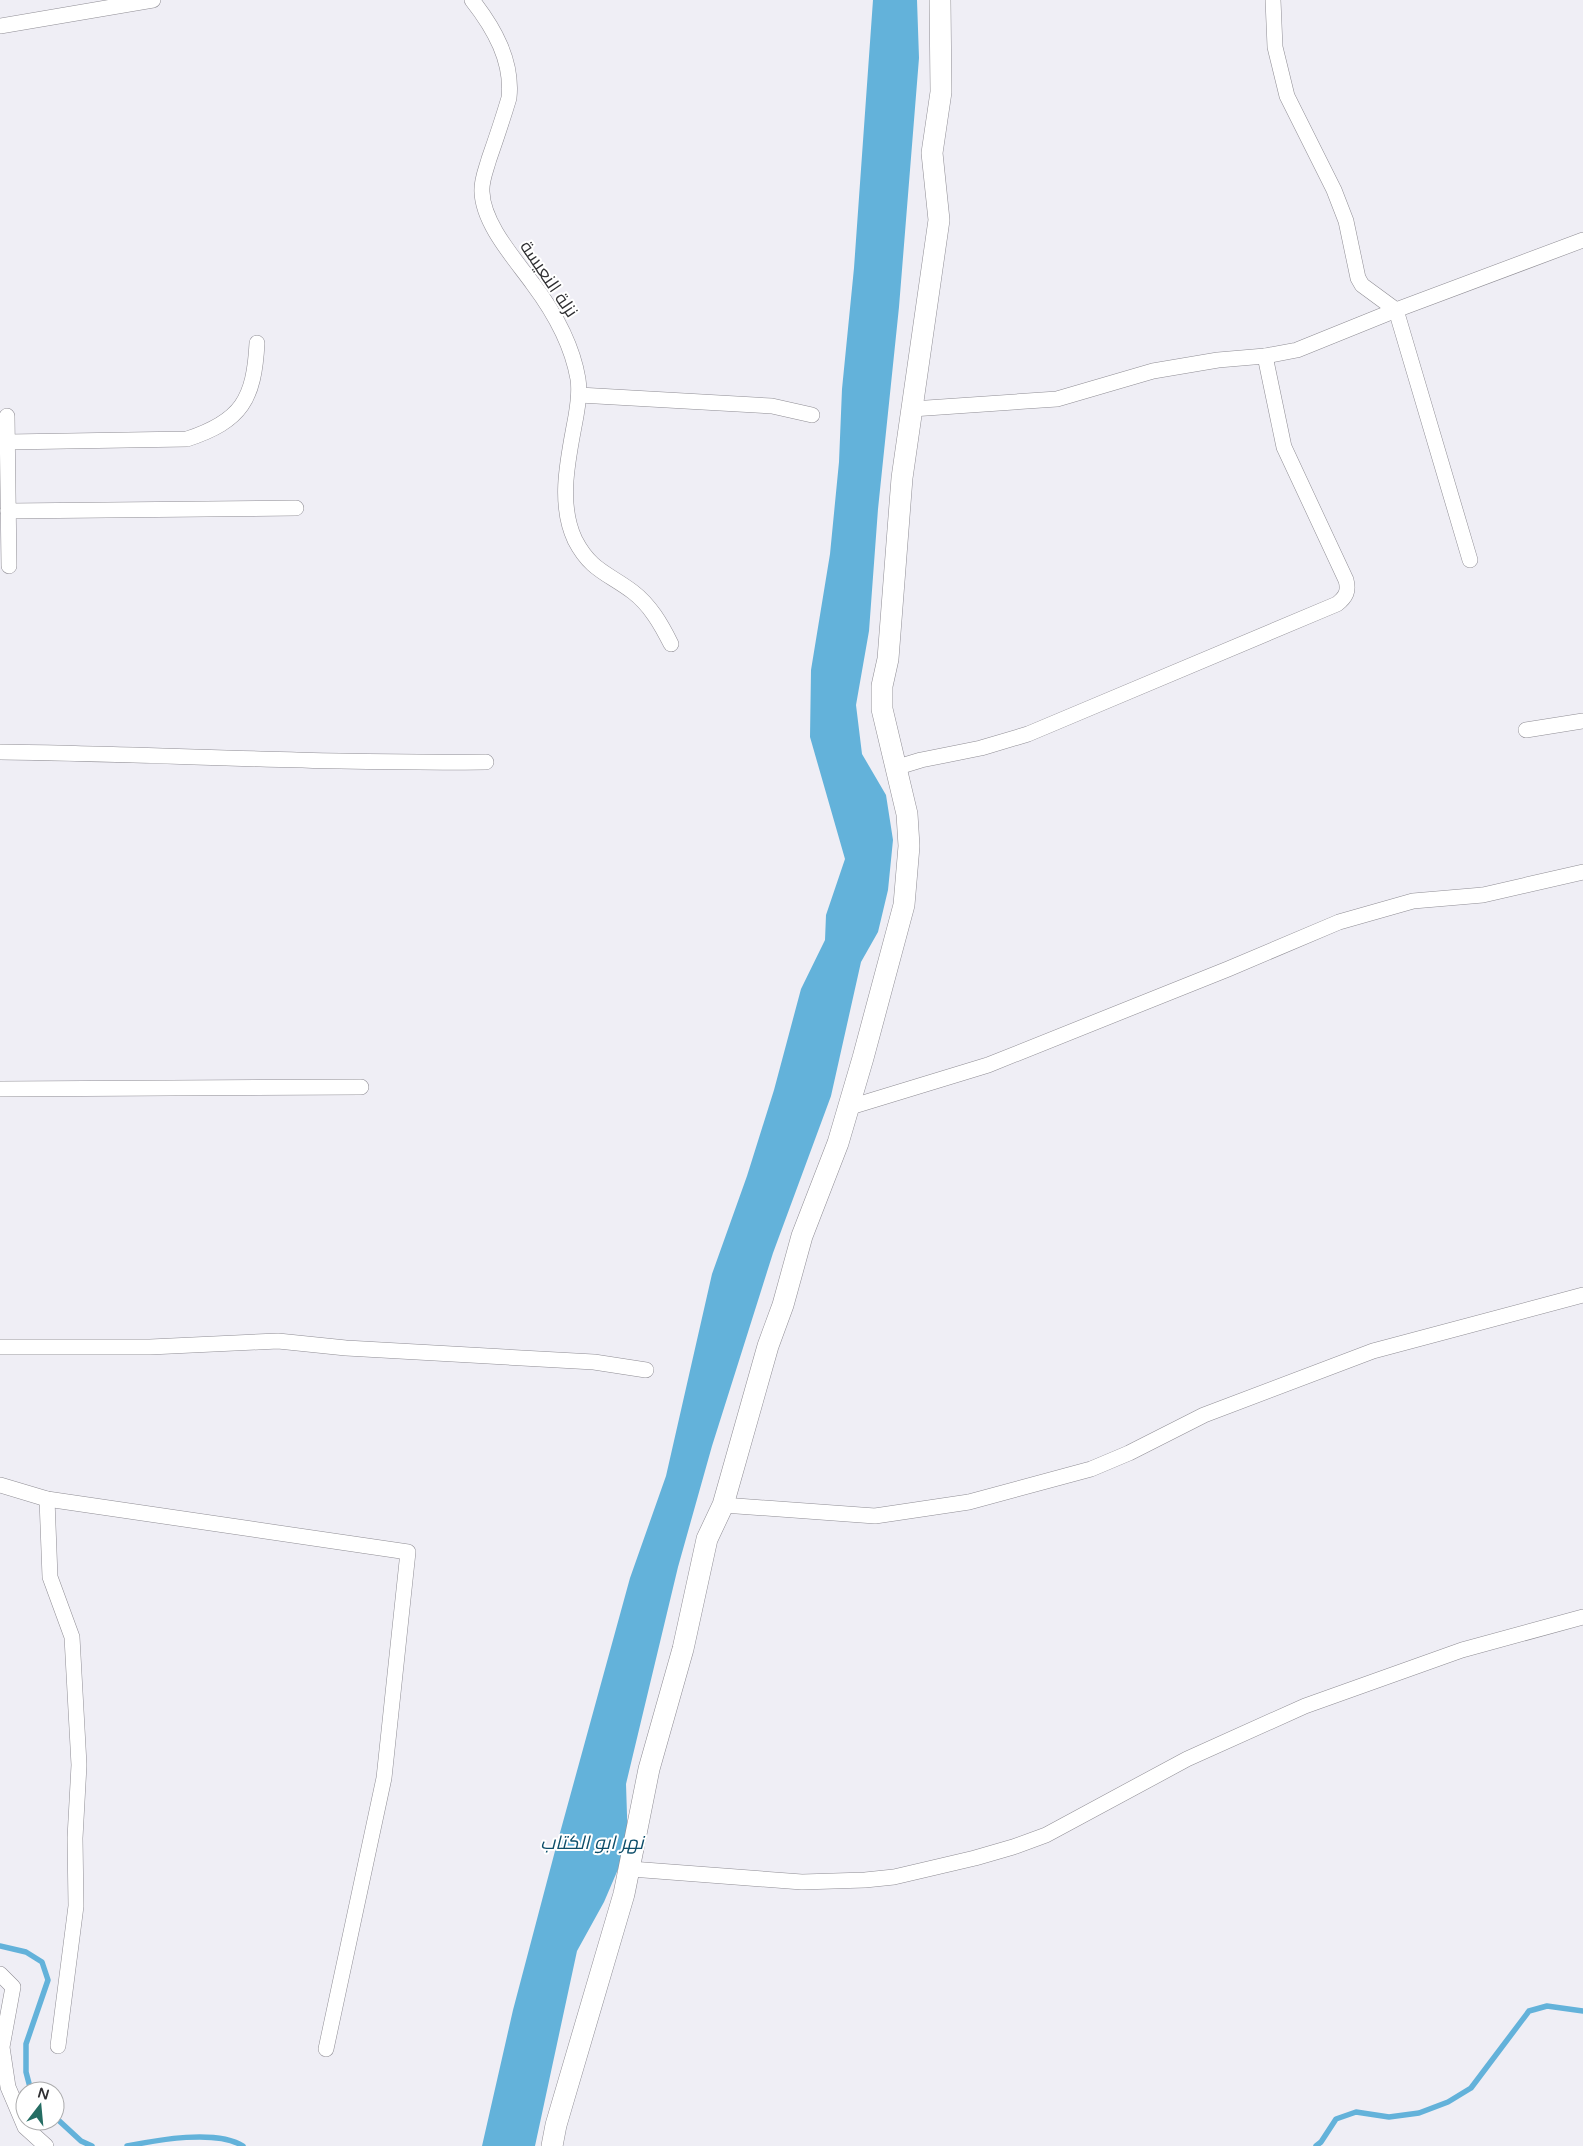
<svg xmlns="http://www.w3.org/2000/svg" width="1583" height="2146" viewBox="0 0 1583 2146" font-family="'Varela Round',Cairo,sans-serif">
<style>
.water{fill:#63b2da}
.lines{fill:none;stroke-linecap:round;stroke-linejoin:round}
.stream{stroke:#63b2da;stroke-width:5.5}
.street-casing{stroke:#8f8d94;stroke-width:16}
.secondary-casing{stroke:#8f8d94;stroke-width:22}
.street{stroke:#fff;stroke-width:15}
.secondary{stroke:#fff;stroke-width:21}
.labels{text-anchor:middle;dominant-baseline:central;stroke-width:4;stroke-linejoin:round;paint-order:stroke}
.street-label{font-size:18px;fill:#303033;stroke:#fff}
.water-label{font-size:19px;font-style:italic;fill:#0d4e6a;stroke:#fff}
</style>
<rect width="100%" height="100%" fill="#efeef5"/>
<path class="water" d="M873 0H917L919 58 899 307 878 509 869 631 856 705 862 754 886 795 893 840 888 890 878 932 861 962 831 1096 773 1253 712 1446 678 1567 626 1784 628 1846 604 1902 577 1951 535 2146H482L513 2010 555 1851 630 1578 666 1476 712 1274 747 1176 774 1090 801 989 825 940 826 915 845 859 810 737 811 670 830 554 839 462 842 389 854 268Z"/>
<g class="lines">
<g class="stream">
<path d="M0 1946 26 1952 42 1962 48 1980 26 2044V2072L31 2091"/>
<path d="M55 2117 81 2141 92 2146"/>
<path d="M127 2146C157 2140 216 2129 243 2146"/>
<path d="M1316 2146 1321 2142 1336 2119 1356 2112 1389 2117 1419 2113 1448 2102 1471 2088 1529 2011 1547 2006 1583 2011"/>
</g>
<defs>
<g id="street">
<path d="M472 0C494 28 513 61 509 98 503 118 496 139 489 159 486 170 481 181 482 192 483 224 515 259 533 284 554 312 572 344 578 379 580 392 578 404 576 416 569 455 557 502 575 540 591 571 608 573 633 592 650 605 661 624 671 644"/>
<path d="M1273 0 1275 47 1287 96 1334 190 1346 221 1358 278 1362 285 1396 310 1470 560"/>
<path d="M0 26 153 0"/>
<path d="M579 395 772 406 812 415"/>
<path d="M912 409 1057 399 1153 371 1218 360 1265 356 1297 350 1396 310 1583 240"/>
<path d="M7 416 9 566"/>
<path d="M8 442 187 439C242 421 254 399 257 343"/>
<path d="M8 511 296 508"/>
<path d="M1526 730 1583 721"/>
<path d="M0 752C162 754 324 764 486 762"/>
<path d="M898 767 921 760 981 748 1028 734 1337 604C1346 597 1349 591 1346 580L1284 447 1265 356"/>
<path d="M0 1089 361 1087"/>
<path d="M847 1108 988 1065 1228 969 1339 922 1413 901 1483 895 1583 872"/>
<path d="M0 1347H150L278 1341 346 1348 594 1362 646 1370"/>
<path d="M0 1485 47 1499 408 1552 384 1778 326 2049"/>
<path d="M47 1499 50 1577 72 1637 79 1765 75 1838 76 1906 58 2046"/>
<path d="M723 1505 875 1516 969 1502 1091 1469 1129 1453 1204 1415 1373 1351 1583 1295"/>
<path d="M631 1869 802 1882 865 1880 894 1877 975 1858 1013 1847 1046 1835 1187 1759 1305 1706 1462 1650 1583 1617"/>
<path d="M0 1974 13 1987 2 2047 8 2087 25 2127 46 2146"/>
</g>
<path id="secondary" d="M552 2146 556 2125 624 1894 649 1769 683 1649 707 1539 723 1505 768 1346 783 1305 802 1236 838 1143 863 1058 904 905 909 846 907 814 882 709V686L888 659 902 478 939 220 932 153 941 92 940 0"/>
</defs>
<use href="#street" class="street-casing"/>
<use href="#secondary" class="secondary-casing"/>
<use href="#street" class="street"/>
<use href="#secondary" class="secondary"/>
</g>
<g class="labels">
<g class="street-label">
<text transform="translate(549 279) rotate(56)">نزلة النعيسة</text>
</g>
<g class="water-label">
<text x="592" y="1843">نهر ابو الكتاب</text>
</g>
</g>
<g transform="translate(40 2106) rotate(16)"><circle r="24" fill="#ffffff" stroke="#acacad"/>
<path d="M0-4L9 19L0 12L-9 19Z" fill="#256d63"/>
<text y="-8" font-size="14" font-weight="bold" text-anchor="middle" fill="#303033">N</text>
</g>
</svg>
